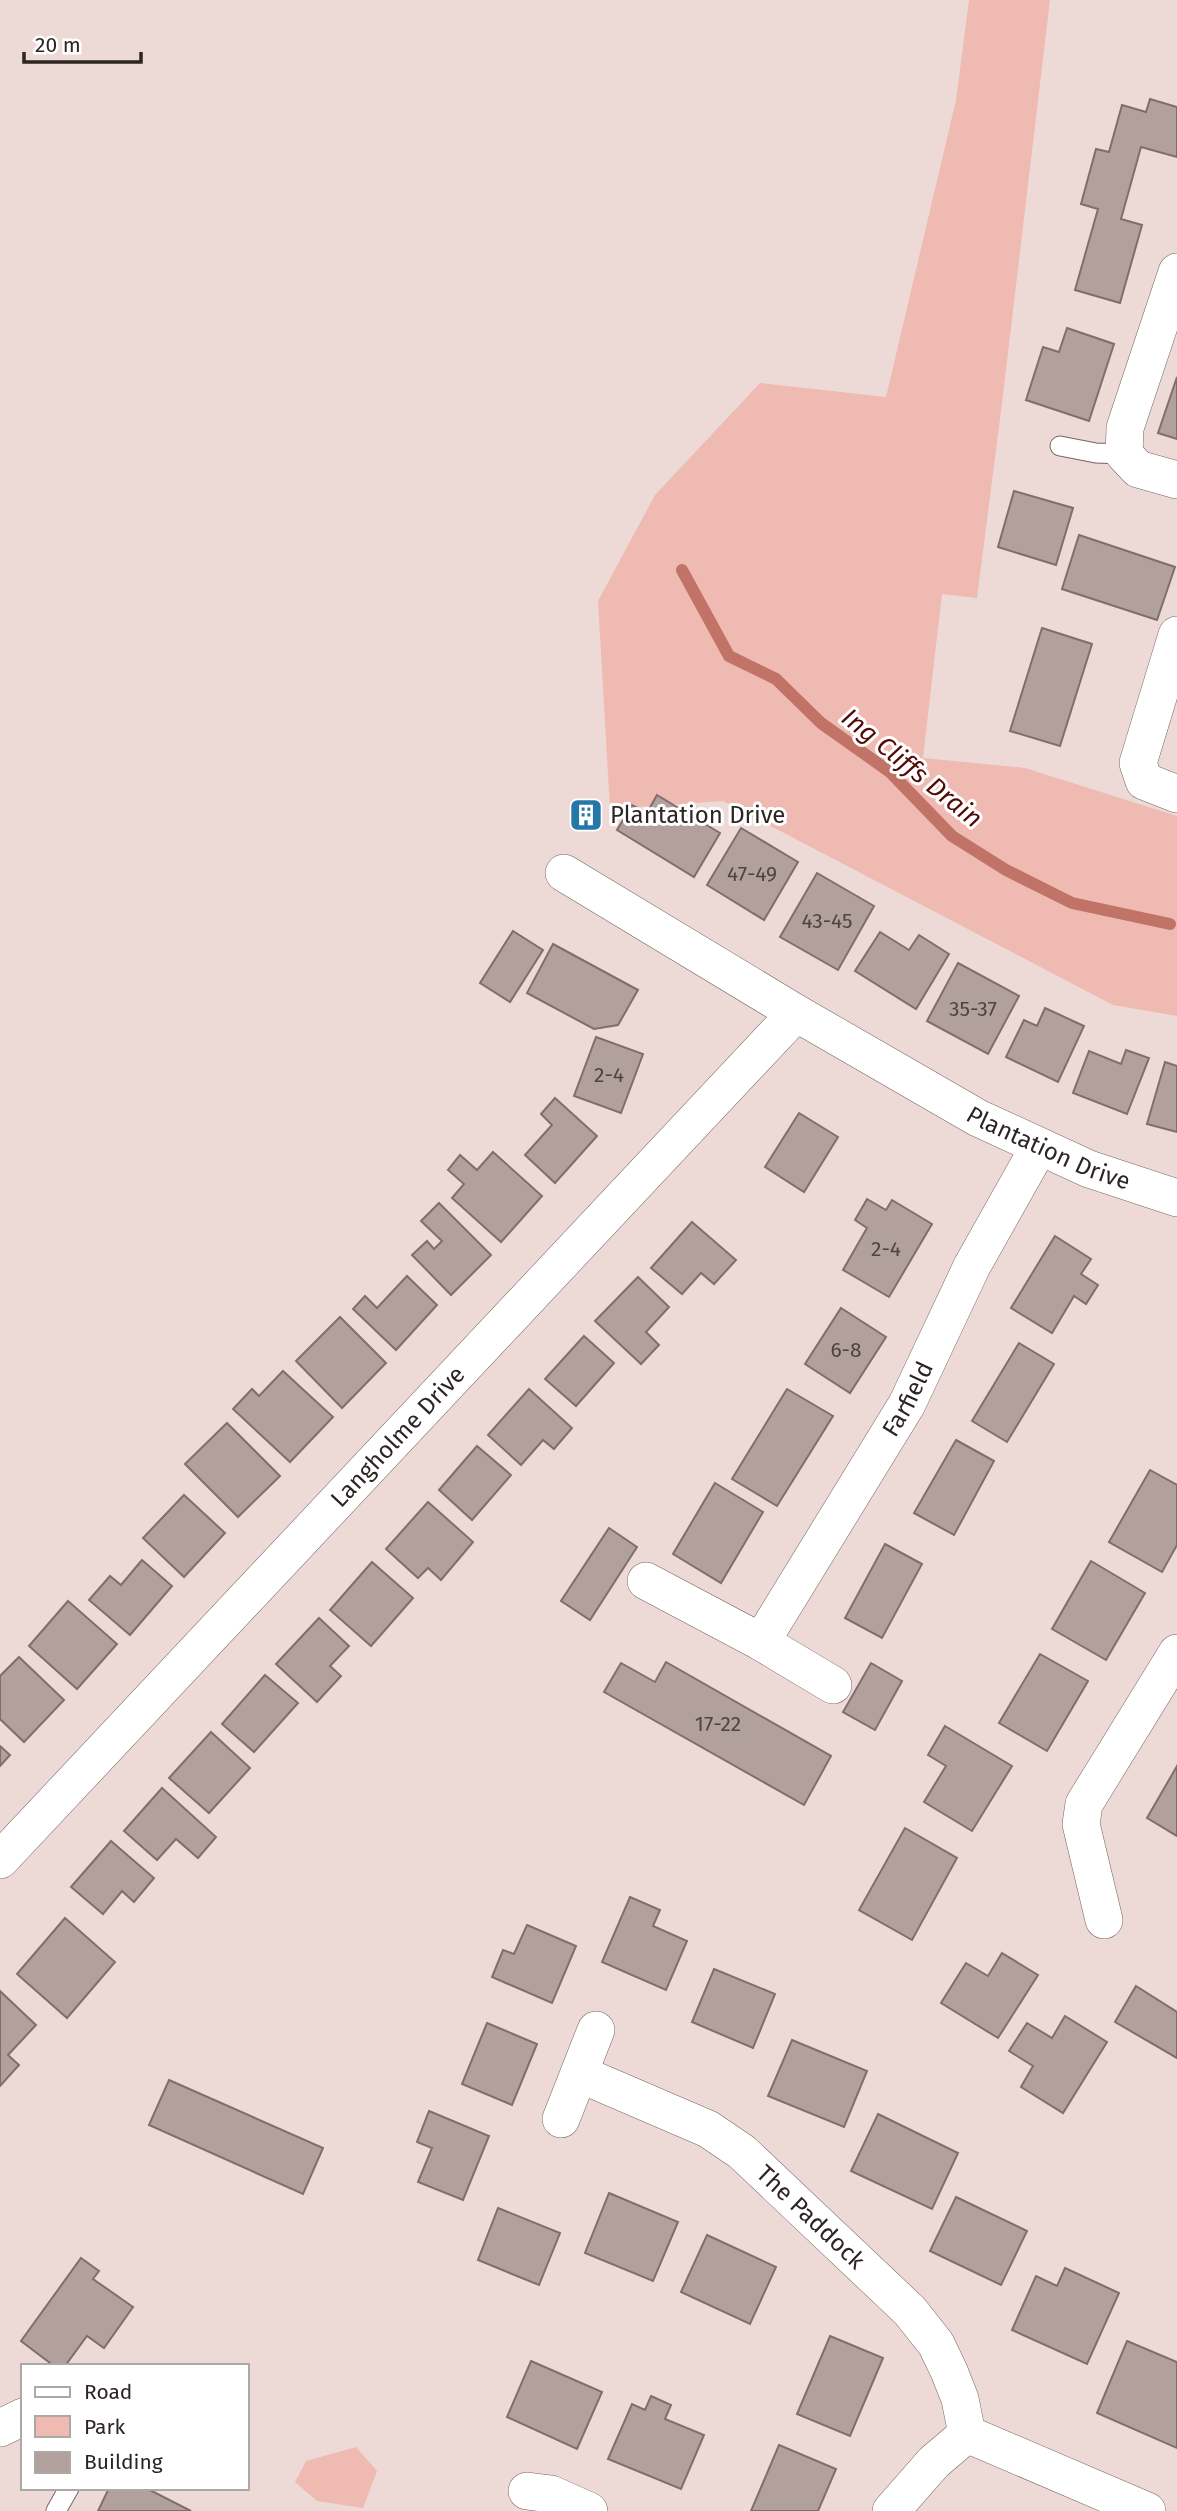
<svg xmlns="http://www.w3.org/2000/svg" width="1177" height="2511" viewBox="0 0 1177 2511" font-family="'Fira Sans',sans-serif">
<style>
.green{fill:#efbab1}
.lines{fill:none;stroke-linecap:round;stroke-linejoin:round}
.stream{stroke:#c07366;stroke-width:12}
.building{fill:#b2a09d;stroke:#7f6e6b;stroke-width:2}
.lane-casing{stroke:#756562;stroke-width:21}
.street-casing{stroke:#756562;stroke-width:38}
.lane{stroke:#fff;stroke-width:19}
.street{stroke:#fff;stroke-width:37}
.labels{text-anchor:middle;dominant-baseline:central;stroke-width:6;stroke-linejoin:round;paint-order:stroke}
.number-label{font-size:21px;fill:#4e4442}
.poi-label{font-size:24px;fill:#2c2523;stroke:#fff;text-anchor:start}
.street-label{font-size:24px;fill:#2c2523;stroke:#fff}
.water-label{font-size:26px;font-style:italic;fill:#520a05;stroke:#fff}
</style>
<rect width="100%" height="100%" fill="#eddad7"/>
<g class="green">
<path d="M969 0H1050L1002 403 977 598 942 594 923 758 1025 768 1177 816V1016L1113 1005 723 801 610 809 598 601 655 495 760 383 886 397 956 100Z"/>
<path d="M356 2447 377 2471 363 2508 317 2501 295 2482 306 2461Z"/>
</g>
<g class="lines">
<path class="stream" d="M682 570 729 656 776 679 821 723 890 772 952 836 1006 870 1072 903 1170 924"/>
</g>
<g class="building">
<path d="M1150 99 1177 107V157L1141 147 1121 219 1142 225 1120 303 1075 290 1098 209 1081 204 1096 149 1109 152 1122 105 1146 112Z"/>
<path d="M1067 328 1114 344 1089 421 1026 400 1043 347 1059 352Z"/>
<path d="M1177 377V439L1158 433Z"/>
<path d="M1014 491 1073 508 1056 565 998 547Z"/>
<path d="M1079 535 1175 567 1157 620 1062 589Z"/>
<path d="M1042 628 1092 644 1060 746 1010 731Z"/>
<path d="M657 795 720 833 694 877 617 830 632 805 647 813Z"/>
<path d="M582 802 596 806 589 826 577 823Z"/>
<path d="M741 828 798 862 764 920 707 885Z"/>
<path d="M817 873 874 906 838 970 780 937Z"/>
<path d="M513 931 543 950 510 1002 480 983Z"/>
<path d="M880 932 909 950 919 935 949 954 916 1009 855 971Z"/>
<path d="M553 944 638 990 618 1025 594 1029 527 993Z"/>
<path d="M958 963 1019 996 988 1054 927 1021Z"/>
<path d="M1045 1008 1084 1026 1058 1082 1006 1057 1024 1020 1037 1026Z"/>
<path d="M596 1037 643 1054 621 1113 574 1096Z"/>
<path d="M1126 1050 1149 1058 1127 1114 1073 1093 1089 1051 1121 1064Z"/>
<path d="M1165 1062 1177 1066V1132L1147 1124Z"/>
<path d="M555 1098 597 1136 555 1183 525 1155 552 1125 541 1114Z"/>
<path d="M799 1113 838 1137 804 1192 765 1167Z"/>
<path d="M493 1152 542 1196 501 1242 452 1198 464 1184 448 1170 460 1155 477 1170Z"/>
<path d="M867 1199 886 1210 892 1200 932 1224 889 1297 843 1270 867 1228 855 1220Z"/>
<path d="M439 1203 491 1255 451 1295 412 1255 427 1241 434 1249 442 1241 421 1221Z"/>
<path d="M692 1222 736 1260 714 1284 701 1273 682 1294 651 1268Z"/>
<path d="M1055 1236 1091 1259 1081 1274 1098 1285 1086 1304 1074 1296 1052 1333 1011 1308Z"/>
<path d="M407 1276 437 1305 396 1350 353 1309 365 1296 377 1308Z"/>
<path d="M638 1277 669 1307 646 1332 659 1345 641 1364 595 1321Z"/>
<path d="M841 1308 886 1337 850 1393 805 1364Z"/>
<path d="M340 1317 386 1363 342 1408 296 1361Z"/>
<path d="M584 1336 614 1363 576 1406 545 1379Z"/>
<path d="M1019 1343 1054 1364 1007 1442 972 1421Z"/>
<path d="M283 1371 333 1417 290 1462 233 1409 252 1389 259 1396Z"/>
<path d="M529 1389 572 1428 554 1449 543 1440 521 1465 488 1435Z"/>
<path d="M787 1389 833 1416 777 1506 732 1479Z"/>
<path d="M227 1423 280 1476 238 1517 185 1464Z"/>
<path d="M956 1440 994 1461 954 1535 914 1513Z"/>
<path d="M477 1446 511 1475 472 1520 439 1490Z"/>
<path d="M1150 1470 1177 1485V1545L1162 1572 1109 1542Z"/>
<path d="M715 1483 763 1512 721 1583 673 1554Z"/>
<path d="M184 1495 225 1533 184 1577 143 1538Z"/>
<path d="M428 1502 473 1542 441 1580 428 1568 418 1578 386 1549Z"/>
<path d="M609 1528 637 1547 590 1620 561 1601Z"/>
<path d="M885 1544 922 1564 882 1638 845 1618Z"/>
<path d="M142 1560 172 1586 130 1635 89 1600 110 1576 121 1585Z"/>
<path d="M1091 1561 1145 1593 1106 1660 1052 1629Z"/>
<path d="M372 1562 413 1598 371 1646 330 1610Z"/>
<path d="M68 1601 117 1644 77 1689 29 1646Z"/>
<path d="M319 1618 349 1646 330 1666 341 1676 317 1702 276 1664Z"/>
<path d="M1040 1654 1088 1681 1047 1751 999 1723Z"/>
<path d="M19 1657 64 1700 24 1742 0 1719V1676Z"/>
<path d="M666 1662 831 1756 804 1805 604 1692 621 1663 655 1682Z"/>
<path d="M871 1663 902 1681 875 1730 843 1712Z"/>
<path d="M265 1675 298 1703 254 1752 222 1724Z"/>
<path d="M945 1726 1012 1766 972 1831 924 1802 946 1766 928 1755Z"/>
<path d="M211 1732 250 1768 209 1813 169 1778Z"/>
<path d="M0 1746 10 1755 0 1766Z"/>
<path d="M1177 1766V1836L1147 1818Z"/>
<path d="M162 1788 216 1837 198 1858 176 1839 157 1860 124 1831Z"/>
<path d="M905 1828 957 1858 912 1940 859 1910Z"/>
<path d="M111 1841 154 1878 134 1902 122 1891 103 1914 71 1887Z"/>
<path d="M630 1897 660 1910 653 1926 687 1941 666 1990 602 1962Z"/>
<path d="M65 1918 115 1962 67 2018 17 1974Z"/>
<path d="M527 1925 576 1946 552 2003 492 1977 503 1950 514 1954Z"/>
<path d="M1002 1953 1038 1975 998 2038 941 2003 966 1963 988 1976Z"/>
<path d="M714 1969 775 1994 753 2048 692 2022Z"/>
<path d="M1136 1986 1177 2012V2058L1115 2022Z"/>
<path d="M0 1991 36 2025 8 2055 19 2065 0 2086Z"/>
<path d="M1065 2016 1107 2042 1063 2113 1021 2087 1033 2066 1009 2051 1027 2023 1052 2038Z"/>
<path d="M487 2023 537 2044 512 2105 462 2084Z"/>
<path d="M792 2040 867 2071 844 2127 768 2096Z"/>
<path d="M169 2080 323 2148 303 2194 149 2125Z"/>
<path d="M429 2111 489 2136 463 2200 418 2182 432 2148 417 2142Z"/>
<path d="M878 2114 958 2153 932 2209 851 2171Z"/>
<path d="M609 2193 678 2222 653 2281 585 2253Z"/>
<path d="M956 2197 1027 2231 1001 2285 930 2251Z"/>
<path d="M498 2208 560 2233 539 2285 478 2260Z"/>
<path d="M707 2235 776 2267 750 2324 681 2292Z"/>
<path d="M81 2258 99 2271 93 2279 133 2307 104 2348 87 2336 65 2366H54L21 2341Z"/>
<path d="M1065 2268 1119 2293 1087 2364 1012 2330 1036 2276 1057 2286Z"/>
<path d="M830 2336 883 2358 850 2436 797 2414Z"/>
<path d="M1127 2341 1177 2362V2448L1097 2413Z"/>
<path d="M531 2361 602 2392 577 2449 507 2417Z"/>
<path d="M651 2396 671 2405 665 2419 704 2435 681 2489 608 2459 632 2404 645 2410Z"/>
<path d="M779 2445 836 2469 818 2511H751Z"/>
<path d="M109 2488H146L191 2511H98Z"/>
</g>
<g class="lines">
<defs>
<g id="lane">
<path d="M1060 446 1096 453 1124 454"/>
<path d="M56 2511 69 2488"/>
</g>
<g id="street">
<path d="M1177 272 1125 428 1124 454 1138 469 1177 480"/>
<path d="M1177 635 1138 763 1144 781 1177 794"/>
<path id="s1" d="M564 873 796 1013 978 1118 1089 1169 1177 1198"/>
<path d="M646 1581 761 1642 833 1685"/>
<path id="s2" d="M761 1642 907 1404 972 1266 1039 1147"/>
<path id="s3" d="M0 1860 796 1013"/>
<path d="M1104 1920 1081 1824 1084 1804 1177 1653"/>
<path id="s4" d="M580 2074 708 2129 742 2152 910 2311 936 2344 949 2371 960 2399 967 2434"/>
<path d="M561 2119 596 2030"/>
<path d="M0 2428 23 2417"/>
<path d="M967 2434 1147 2511"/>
<path d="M527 2491 551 2494 589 2511"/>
<path d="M891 2511 934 2462 967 2434"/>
</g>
</defs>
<use href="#lane" class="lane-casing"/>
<use href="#street" class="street-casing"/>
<use href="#lane" class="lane"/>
<use href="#street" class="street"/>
</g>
<defs>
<symbol id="building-square" viewBox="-11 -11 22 22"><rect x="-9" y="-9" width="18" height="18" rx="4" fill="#2577a8" stroke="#fff"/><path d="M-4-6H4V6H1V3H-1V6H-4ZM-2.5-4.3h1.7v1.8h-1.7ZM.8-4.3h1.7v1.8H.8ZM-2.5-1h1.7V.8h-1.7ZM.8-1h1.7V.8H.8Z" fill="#fff"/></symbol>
</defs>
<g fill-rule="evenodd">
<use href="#building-square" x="567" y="796" width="38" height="38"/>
</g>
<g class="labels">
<g class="number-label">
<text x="752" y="874">47-49</text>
<text x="827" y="921">43-45</text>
<text x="973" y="1009">35-37</text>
<text x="609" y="1075">2-4</text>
<text x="886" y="1249">2-4</text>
<text x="846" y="1350">6-8</text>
<text x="718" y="1724">17-22</text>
</g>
<g class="poi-label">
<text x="610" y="815">Plantation Drive</text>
</g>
<g class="street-label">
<text stroke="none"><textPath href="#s1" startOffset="558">Plantation Drive</textPath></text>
<text stroke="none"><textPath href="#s2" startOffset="284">Farfield</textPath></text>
<text stroke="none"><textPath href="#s3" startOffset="581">Langholme Drive</textPath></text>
<text stroke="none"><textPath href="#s4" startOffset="275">The Paddock</textPath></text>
</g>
<g class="water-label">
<text transform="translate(912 768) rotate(39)">Ing Cliffs Drain</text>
</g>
</g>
<rect x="21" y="2364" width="228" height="126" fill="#ffffff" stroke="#aba8a7" stroke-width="2"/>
<rect x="35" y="2387" width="35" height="10" fill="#ffffff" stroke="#aba8a7" stroke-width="2"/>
<text x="84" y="2399" font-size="21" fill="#2c2523">Road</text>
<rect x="35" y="2416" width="35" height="21" fill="#efbab1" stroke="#aba8a7" stroke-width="2"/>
<text x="84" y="2434" font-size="21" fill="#2c2523">Park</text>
<rect x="35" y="2452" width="35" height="21" fill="#b2a09d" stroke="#aba8a7" stroke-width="2"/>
<text x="84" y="2469" font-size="21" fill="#2c2523">Building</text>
<path d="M24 52v10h117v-10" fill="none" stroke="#2c2523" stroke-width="3.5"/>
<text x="35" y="52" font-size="21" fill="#2c2523" stroke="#ffffff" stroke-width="5" paint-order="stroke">20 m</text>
</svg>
